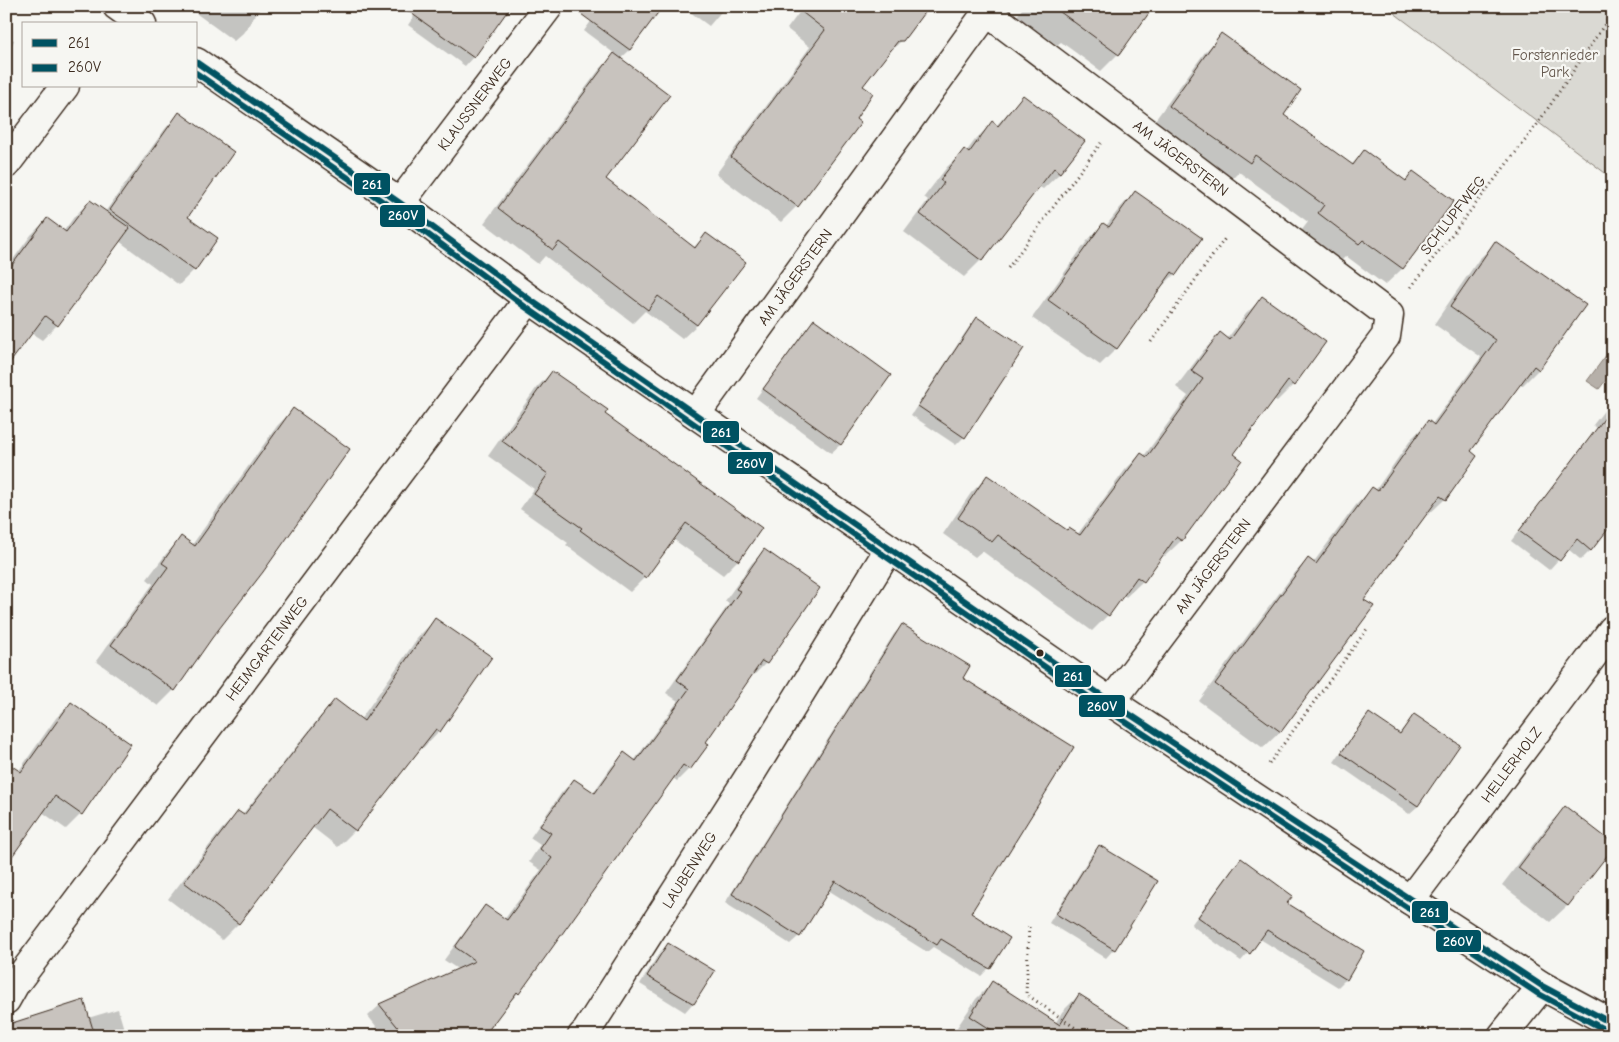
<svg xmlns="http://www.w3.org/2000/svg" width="1619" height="1042" viewBox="0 0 1619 1042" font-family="'Comic Neue',sans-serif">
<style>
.green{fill:#dad9d3;stroke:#8a8278}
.water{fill:#b6b0a9;stroke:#857a71}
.shadow{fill:#0003}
.building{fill:#c8c3be;stroke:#3b2a1e}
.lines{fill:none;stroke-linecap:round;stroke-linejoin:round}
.street-casing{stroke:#3b2a1e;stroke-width:31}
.path{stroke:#3b2a1e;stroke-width:3;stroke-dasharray:1 4;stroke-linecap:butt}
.street{stroke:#f6f6f2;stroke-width:28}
.bus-1-casing{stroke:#f6f6f2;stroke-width:10}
.bus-2-casing{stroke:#f6f6f2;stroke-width:10}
.bus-1{stroke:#005262;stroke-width:6}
.bus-2{stroke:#005262;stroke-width:6}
.bus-dot{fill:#3b2a1e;stroke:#f6f6f2;stroke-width:2}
.labels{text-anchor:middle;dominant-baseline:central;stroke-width:4.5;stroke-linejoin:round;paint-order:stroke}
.park-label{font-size:15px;fill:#63564b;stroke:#f6f6f2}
.street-label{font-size:15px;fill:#3b2a1e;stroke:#f6f6f2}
.line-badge{stroke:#f6f6f2;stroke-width:2}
.badge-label{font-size:14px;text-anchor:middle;font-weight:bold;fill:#fff}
</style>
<rect width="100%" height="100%" fill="#f6f6f2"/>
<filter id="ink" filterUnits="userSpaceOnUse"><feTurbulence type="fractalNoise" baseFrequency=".02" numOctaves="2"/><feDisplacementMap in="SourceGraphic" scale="10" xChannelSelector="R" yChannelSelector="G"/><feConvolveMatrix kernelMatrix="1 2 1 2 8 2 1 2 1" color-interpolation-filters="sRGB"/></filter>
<g filter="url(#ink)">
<path class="green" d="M1385 6H1613V179Z"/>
<path class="water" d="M1613 346V371L1599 389 1587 381Z"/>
<g class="shadow">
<path d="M186 6H262L243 33 234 41Z"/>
<path d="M421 6H509L473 57 465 66 408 25Z"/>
<path d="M602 6 630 50 620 59 604 179 693 248 707 234 697 325 682 339 645 311 633 323 545 256 538 264 484 223 599 70 615 54 584 31Z"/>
<path d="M682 6H726L709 26Z"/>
<path d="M804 6 902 40 885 57 861 86 797 206 781 222 716 174 810 47 787 29Z"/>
<path d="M1024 6H1153L1118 54 1101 71 1061 42 1057 45 1017 16Z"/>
<path d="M1222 35 1282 115 1351 165 1364 152 1405 182 1413 173 1446 209 1402 269 1385 285 1346 256 1342 260 1302 230 1308 222 1239 172 1232 179 1153 123 1205 52Z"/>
<path d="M6 37 14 40 6 60Z"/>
<path d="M1023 96 1083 142 1060 173 1043 189 1038 186 981 260 964 277 904 232 928 200 924 197 947 167 964 151 966 152 975 140 992 123 996 126Z"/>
<path d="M179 114 186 217 194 270 179 285 119 241 57 325 42 340 31 333 6 366V269L31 235 47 219 63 232 74 217 90 201 105 212 165 129Z"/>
<path d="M1135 192 1175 274 1158 290 1116 349 1100 365 1032 318 1087 241 1103 224 1106 226 1119 209Z"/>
<path d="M1496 243 1539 369 1522 386 1519 384 1470 452 1445 499 1428 515 1426 513 1363 600 1372 607 1280 732 1263 748 1199 701 1292 576 1308 559 1313 563 1356 505 1372 489 1375 491 1412 438 1428 422 1432 424 1481 357 1434 324 1479 259Z"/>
<path d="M1262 298 1324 342 1293 385 1277 401 1273 399 1232 454 1182 540 1165 556 1162 554 1143 581 1126 597 1123 594 1108 615 1092 631 982 551 975 557 943 534 971 493 987 477 1067 532 1077 535 1125 470 1141 454 1144 456 1188 396 1176 387 1204 350 1220 334 1227 339 1246 314Z"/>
<path d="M978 319 964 437 956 445 911 415 969 327Z"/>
<path d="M814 321 889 376 840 445 831 453 756 398 806 329Z"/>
<path d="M552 372 603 415 738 560 723 575 673 539 645 577 630 592 566 545 568 543 520 509 534 489 488 456 537 387Z"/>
<path d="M1613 399V521L1591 550 1581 560 1568 549 1549 570 1511 541 1597 428 1593 425Z"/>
<path d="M293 410 174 690 158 706 96 661 153 584 147 579 166 554 182 538 192 545 277 426Z"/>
<path d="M764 551 766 663 754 675 752 674 704 742 689 769 677 781 673 778 518 993 507 1005 483 1036H384L368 1016 380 1005 459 970 444 960 474 919 485 907 504 920 541 870 529 862 540 845 530 838 562 792 574 780 593 793 612 766 624 754 634 761 678 701 666 693 729 604 725 601 752 563Z"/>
<path d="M435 620 439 731 423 748 421 746 355 830 338 847 312 827 239 923 222 940 168 899 222 829 238 813 242 815 319 718 335 701 360 720 419 636Z"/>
<path d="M902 626 961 678 969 914 989 968 981 976 933 947 927 952 828 890 799 936 790 944 725 903 894 634Z"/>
<path d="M71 703 81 814 66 829 42 812 18 772 56 718Z"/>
<path d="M1369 715 1398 735 1414 715 1418 806 1409 814 1334 762 1361 723Z"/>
<path d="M1565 808 1609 841 1613 836V846L1567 906 1550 922 1502 885 1549 824Z"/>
<path d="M1099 846 1156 882 1114 949 1106 958 1049 923 1091 855Z"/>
<path d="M1241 860 1285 904 1346 979 1338 987 1260 939 1241 961 1191 925 1233 868Z"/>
<path d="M668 944 693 1003 685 1012 640 984 660 952Z"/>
<path d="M993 982 1055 1024 1062 1012 1079 995 1142 1036H960L954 1032 976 999Z"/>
<path d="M118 1009 126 1036H46L88 1018Z"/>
</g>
<g class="building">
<path d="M401 6H511L474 58Z"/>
<path d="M570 6H663L630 50Z"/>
<path d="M794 6H929L903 41H898L863 86 873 93 856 119 861 123 798 207 731 157 825 30Z"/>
<path d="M1052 6H1154L1119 55Z"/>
<path d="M1221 33 1301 90 1284 115 1353 165 1364 150 1406 181 1413 171 1454 201 1403 269 1363 240 1359 244 1318 213 1324 205 1255 155 1250 163 1169 106Z"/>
<path d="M614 53 670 95 606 179 695 248 706 233 746 262 697 325 658 296 648 310 559 242 553 250 498 208Z"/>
<path d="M1023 95 1085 141 1060 173 1054 168 982 261 920 214 944 183 940 180 964 149 969 153 992 121 998 126Z"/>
<path d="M179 112 234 152 188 217 218 238 195 271 110 210Z"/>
<path d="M1135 191 1202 238 1176 275 1172 272 1117 349 1048 300 1103 223 1109 227Z"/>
<path d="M90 200 130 228 58 326 45 316 6 368V273L47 218 66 232Z"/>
<path d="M1495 241 1586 305 1539 370 1534 366 1471 451 1477 456 1446 500 1440 496 1364 600 1374 606 1281 732 1215 684 1308 558 1316 564 1372 487 1378 491 1428 420 1434 425 1496 340 1450 307Z"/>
<path d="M1262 296 1326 342 1294 386 1288 381 1234 454 1242 460 1182 541 1176 537 1144 582 1137 577 1109 616 998 535 992 542 958 518 987 475 1067 530 1069 528 1080 535 1141 453 1147 457 1203 379 1191 371 1220 332 1230 340Z"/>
<path d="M977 317 1024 348 965 438 918 406Z"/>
<path d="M814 319 891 375 841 445 763 389Z"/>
<path d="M552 371 608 410 605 414 762 528 739 561 686 523 646 578 580 530 582 528 534 494 548 474 502 441Z"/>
<path d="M1613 407V523L1591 551 1577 539 1560 561 1519 531Z"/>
<path d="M293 408 350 449 263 572 212 638 175 691 111 645 168 567 162 563 181 536 195 546Z"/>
<path d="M764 549 820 588 767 664 762 661 706 742 709 744 690 770 683 765 519 994 517 992 484 1036H405L379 1004 475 961 455 947 485 905 507 920 552 858 540 849 551 833 540 826 574 779 595 793 624 752 636 761 689 689 677 680 740 591 736 589Z"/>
<path d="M435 618 492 657 440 732 436 729 356 831 327 809 239 924 184 882 238 811 244 815 335 699 364 721Z"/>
<path d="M902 624 970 666 963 678 1074 747 971 913 1010 938 990 969 941 939 937 945 835 881 800 937 732 894Z"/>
<path d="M71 702 131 744 82 815 55 796 6 865V762L21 772Z"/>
<path d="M1369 713 1400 734 1414 714 1460 745 1418 806 1341 753Z"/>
<path d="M1565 806 1613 843V848L1568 906 1518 868Z"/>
<path d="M1099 845 1158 881 1115 950 1056 914Z"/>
<path d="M1241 858 1293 896 1287 903 1364 951 1347 980 1267 930 1250 954 1198 917Z"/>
<path d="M668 943 715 971 694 1004 647 976Z"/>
<path d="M992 981 1060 1025 1079 994 1145 1036H1001L970 1016Z"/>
<path d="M84 1000 95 1036H6V1025Z"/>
</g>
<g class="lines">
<defs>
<g id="street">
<path d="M117 6 142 24"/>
<path d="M196 62 400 203 529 299 1111 702 1410 900 1542 986 1613 1024"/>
<path d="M6 164 65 86"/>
<path id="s1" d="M400 203 549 6"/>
<path id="s2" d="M696 414 987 12 1389 315 1386 336 1111 702"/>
<path id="s3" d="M1410 900 1613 629"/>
<path id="s4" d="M6 1000 15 984 529 299"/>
<path id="s5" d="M582 1036 586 1032 750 775 889 549"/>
<path d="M1502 1036 1542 986"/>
</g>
</defs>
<use href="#street" class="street-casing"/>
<g class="path">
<path d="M1008 268 1101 143"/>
<path d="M1411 287 1534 129 1613 12"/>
<path d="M1151 342 1226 237"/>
<path d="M1269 764 1367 629"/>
<path d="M1029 927 1026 994 1087 1036"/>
</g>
<use href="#street" class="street"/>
<defs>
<path id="bus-1" d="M196 62 400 203 529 299 1111 702 1542 986 1613 1024"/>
<path id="bus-2" d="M196 73 395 210 524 306 1106 709 1537 993 1609 1032"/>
</defs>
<use href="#bus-1" class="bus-1-casing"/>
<use href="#bus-2" class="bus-2-casing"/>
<use href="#bus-1" class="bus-1"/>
<use href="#bus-2" class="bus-2"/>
</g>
</g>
<circle class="bus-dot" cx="1040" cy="653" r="4.5"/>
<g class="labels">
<g class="park-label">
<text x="1555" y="55">Forstenrieder<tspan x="1555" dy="17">Park</tspan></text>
</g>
<g class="street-label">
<text stroke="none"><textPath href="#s1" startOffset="124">KLAUSSNERWEG</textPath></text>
<text stroke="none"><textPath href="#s2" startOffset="739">AM JÄGERSTERN</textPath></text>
<text transform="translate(1453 215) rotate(-52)">SCHLUPFWEG</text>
<text stroke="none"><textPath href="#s2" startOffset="169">AM JÄGERSTERN</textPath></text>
<text transform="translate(1213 566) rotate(-53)">AM JÄGERSTERN</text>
<text stroke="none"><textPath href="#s4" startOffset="438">HEIMGARTENWEG</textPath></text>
<text stroke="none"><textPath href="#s3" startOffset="169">HELLERHOLZ</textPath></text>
<text stroke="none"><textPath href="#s5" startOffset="198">LAUBENWEG</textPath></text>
</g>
</g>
<g class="line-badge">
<rect x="353" y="172" width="38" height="24" rx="5" fill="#005262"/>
<rect x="379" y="204" width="47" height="24" rx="5" fill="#005262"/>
<rect x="702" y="420" width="38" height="24" rx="5" fill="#005262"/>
<rect x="727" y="451" width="47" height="24" rx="5" fill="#005262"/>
<rect x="1054" y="664" width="38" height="24" rx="5" fill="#005262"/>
<rect x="1078" y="694" width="48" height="24" rx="5" fill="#005262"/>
<rect x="1411" y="900" width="38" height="24" rx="5" fill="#005262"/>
<rect x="1435" y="929" width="47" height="24" rx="5" fill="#005262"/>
</g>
<g class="badge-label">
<text x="372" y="189">261</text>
<text x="403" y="220">260V</text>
<text x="721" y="437">261</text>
<text x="751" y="468">260V</text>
<text x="1073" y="681">261</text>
<text x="1102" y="711">260V</text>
<text x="1430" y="917">261</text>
<text x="1458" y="946">260V</text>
</g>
<rect width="1619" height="1042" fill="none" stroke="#f6f6f2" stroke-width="25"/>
<rect x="12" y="12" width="1594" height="1017" fill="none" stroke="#3b2a1e" stroke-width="2" filter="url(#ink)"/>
<rect x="22" y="22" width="175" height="65" fill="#f6f6f2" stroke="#aba49d"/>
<rect x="32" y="39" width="25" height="8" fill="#005262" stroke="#aba49d"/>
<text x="68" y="48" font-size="15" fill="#3b2a1e">261</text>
<rect x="32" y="64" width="25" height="8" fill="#005262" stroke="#aba49d"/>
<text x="68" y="72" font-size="15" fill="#3b2a1e">260V</text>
</svg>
